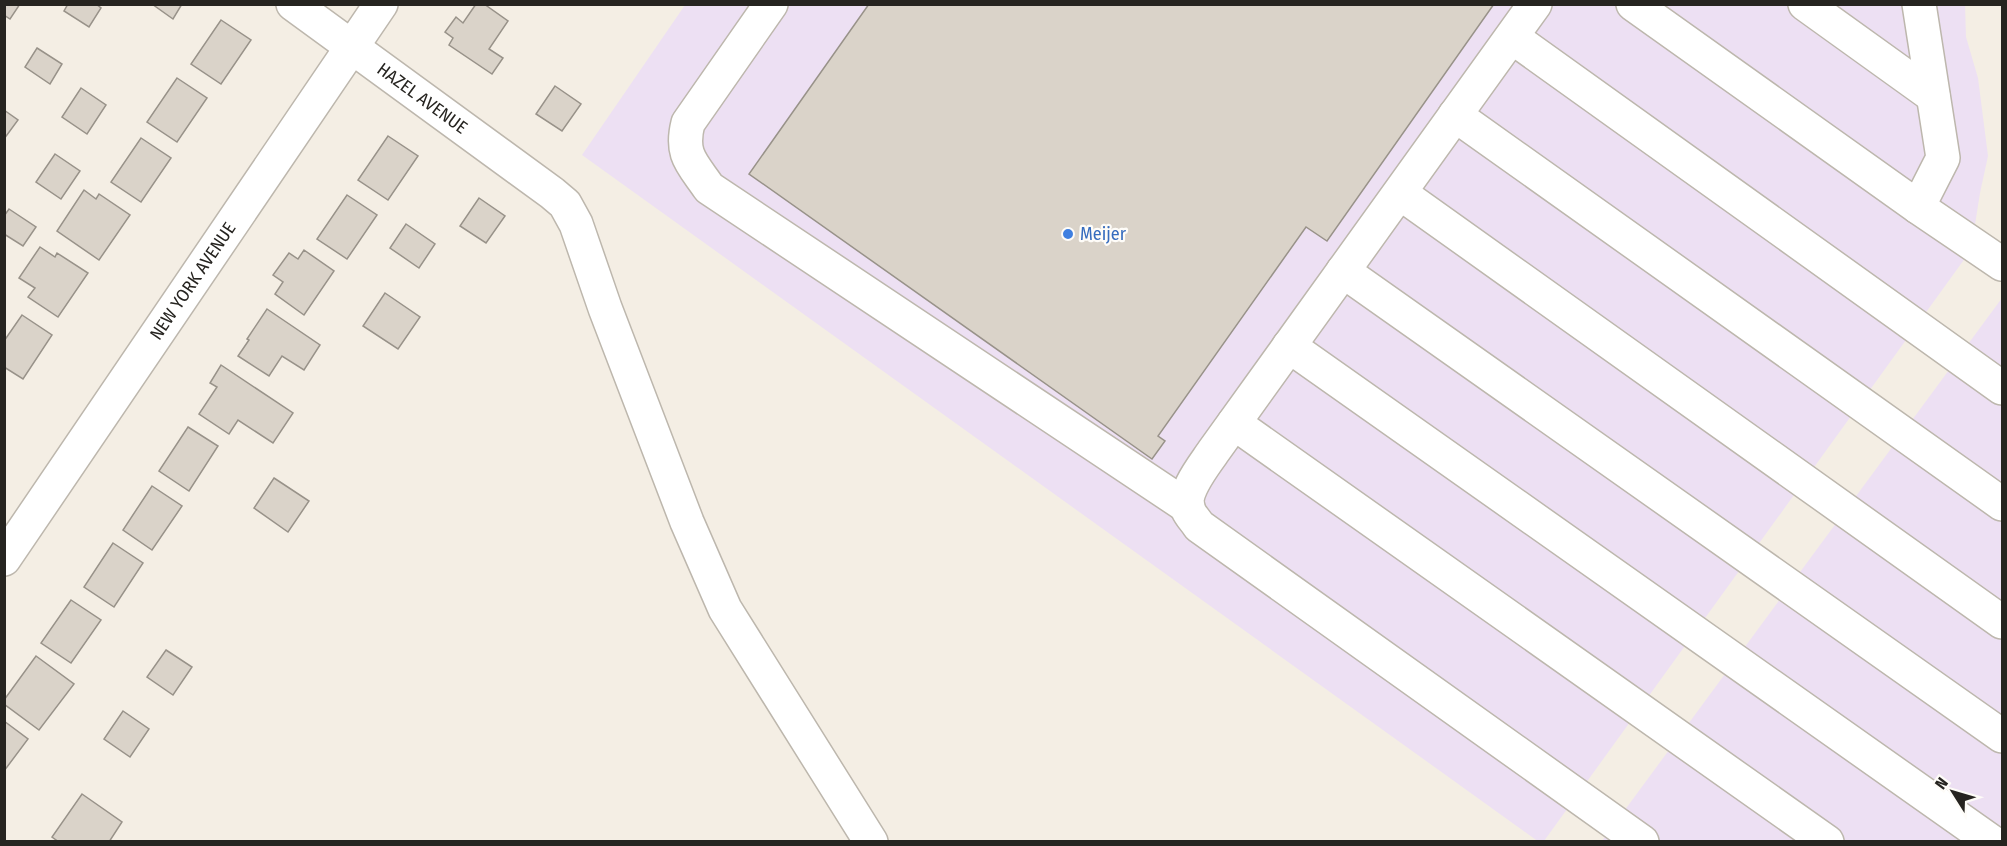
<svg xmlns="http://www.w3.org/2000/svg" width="2007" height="846" viewBox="0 0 2007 846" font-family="'Fira Sans Condensed',sans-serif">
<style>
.commercial{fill:#ede0f3}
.building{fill:#dad3c9;stroke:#989289;stroke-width:1.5}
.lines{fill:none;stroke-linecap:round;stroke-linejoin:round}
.minor-casing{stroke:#bdb7ad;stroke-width:36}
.minor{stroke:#fff;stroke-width:33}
.shop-dot{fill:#3f7fe0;stroke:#fefcf8;stroke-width:2}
.labels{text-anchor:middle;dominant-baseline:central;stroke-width:4.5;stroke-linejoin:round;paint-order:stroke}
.street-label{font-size:18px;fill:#262420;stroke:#fefcf8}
.shop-label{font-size:18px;fill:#366cbe;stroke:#fefcf8;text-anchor:start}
</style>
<rect width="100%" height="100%" fill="#f4eee4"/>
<g class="commercial">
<path d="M1965 4 1966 37 1978 78 1988 156 1980 193 1971 250 1544 841 1539 842 582 155 685 5Z"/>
<path d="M2002 298V841H1602Z"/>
</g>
<g class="building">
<path d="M4 4H20L10 19 4 15Z"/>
<path d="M68 4H96L101 8 89 27 64 11Z"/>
<path d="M152 4H182L173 19Z"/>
<path d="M476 4H484L508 21 489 49 503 58 492 74 449 45 453 38 445 32 456 17 463 23Z"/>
<path d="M869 4H1494L1327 241 1306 227 1158 436 1165 441 1152 459 749 174Z"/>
<path d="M221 20 251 40 221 84 191 64Z"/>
<path d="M37 48 62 64 50 84 25 67Z"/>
<path d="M177 78 207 98 177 142 147 122Z"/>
<path d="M555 86 581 104 562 131 536 114Z"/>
<path d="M81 88 106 105 87 134 62 117Z"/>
<path d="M4 110 18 120 4 139Z"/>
<path d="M388 136 418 156 388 200 358 180Z"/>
<path d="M141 138 171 158 141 202 111 182Z"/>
<path d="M55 154 80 171 61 199 36 182Z"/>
<path d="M84 190 96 199 99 194 130 215 99 260 57 231Z"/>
<path d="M347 195 377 215 347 259 317 239Z"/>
<path d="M479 198 505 216 486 243 460 226Z"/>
<path d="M9 209 36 227 23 246 4 234V216Z"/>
<path d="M406 224 435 244 419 268 390 248Z"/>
<path d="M40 247 55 257 57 253 88 273 58 317 28 297 35 288 19 278Z"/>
<path d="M304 250 334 271 304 315 275 294 283 282 273 275 289 253 298 259Z"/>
<path d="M385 293 420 317 398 349 363 326Z"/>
<path d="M267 309 320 345 304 370 282 356 269 376 238 356 249 340 247 339Z"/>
<path d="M22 315 52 335 23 379 4 367V341Z"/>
<path d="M221 365 293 413 273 443 238 420 229 434 199 414 217 387 210 383Z"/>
<path d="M188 427 218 446 189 491 159 471Z"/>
<path d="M274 478 309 501 288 532 254 508Z"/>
<path d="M152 486 182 506 152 550 123 530Z"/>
<path d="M113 543 143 563 114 607 84 587Z"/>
<path d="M71 600 101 620 71 663 41 643Z"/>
<path d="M166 650 192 667 173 695 147 677Z"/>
<path d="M36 656 74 684 39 730 4 704V700Z"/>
<path d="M123 711 149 729 130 757 104 739Z"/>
<path d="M4 721 28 739 4 771Z"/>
<path d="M82 794 122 822 109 842H59L52 837Z"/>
</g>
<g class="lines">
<defs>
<g id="minor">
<path id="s1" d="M293 4 552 193 565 204 576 224 605 308 687 522 725 609 871 842"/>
<path d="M771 4 688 123C680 155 692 163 709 188L1188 507"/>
<path d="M1535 4 1213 452C1203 467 1182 492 1188 510 1190 515 1196 521 1199 526L1642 842"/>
<path d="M1633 4 1918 207"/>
<path d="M1805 4 1933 96"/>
<path d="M1919 4 1943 158 1918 207 2002 264"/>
<path d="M1512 37 2002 388"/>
<path d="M1455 115 2002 504"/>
<path d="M1400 193 2002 622"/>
<path d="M1343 271 2002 736"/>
<path d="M1289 346 1992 842"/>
<path d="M1234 423 1827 842"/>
<path id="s2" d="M4 559 381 4"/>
</g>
</defs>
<use href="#minor" class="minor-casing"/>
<use href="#minor" class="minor"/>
</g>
<circle class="shop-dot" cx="1068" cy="234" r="6"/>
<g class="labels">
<g class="street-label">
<text stroke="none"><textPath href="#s1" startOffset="160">HAZEL AVENUE</textPath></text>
<text stroke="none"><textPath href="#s2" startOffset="336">NEW YORK AVENUE</textPath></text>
</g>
<g class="shop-label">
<text x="1080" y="234">Meijer</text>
</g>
</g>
<rect width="2007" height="846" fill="none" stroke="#262420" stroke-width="12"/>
<g transform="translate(1953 792) rotate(307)" stroke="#fefcf8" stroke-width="4.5" paint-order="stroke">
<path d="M0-4.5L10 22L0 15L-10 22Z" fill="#262420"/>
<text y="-9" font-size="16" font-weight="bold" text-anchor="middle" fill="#262420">N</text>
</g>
</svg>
